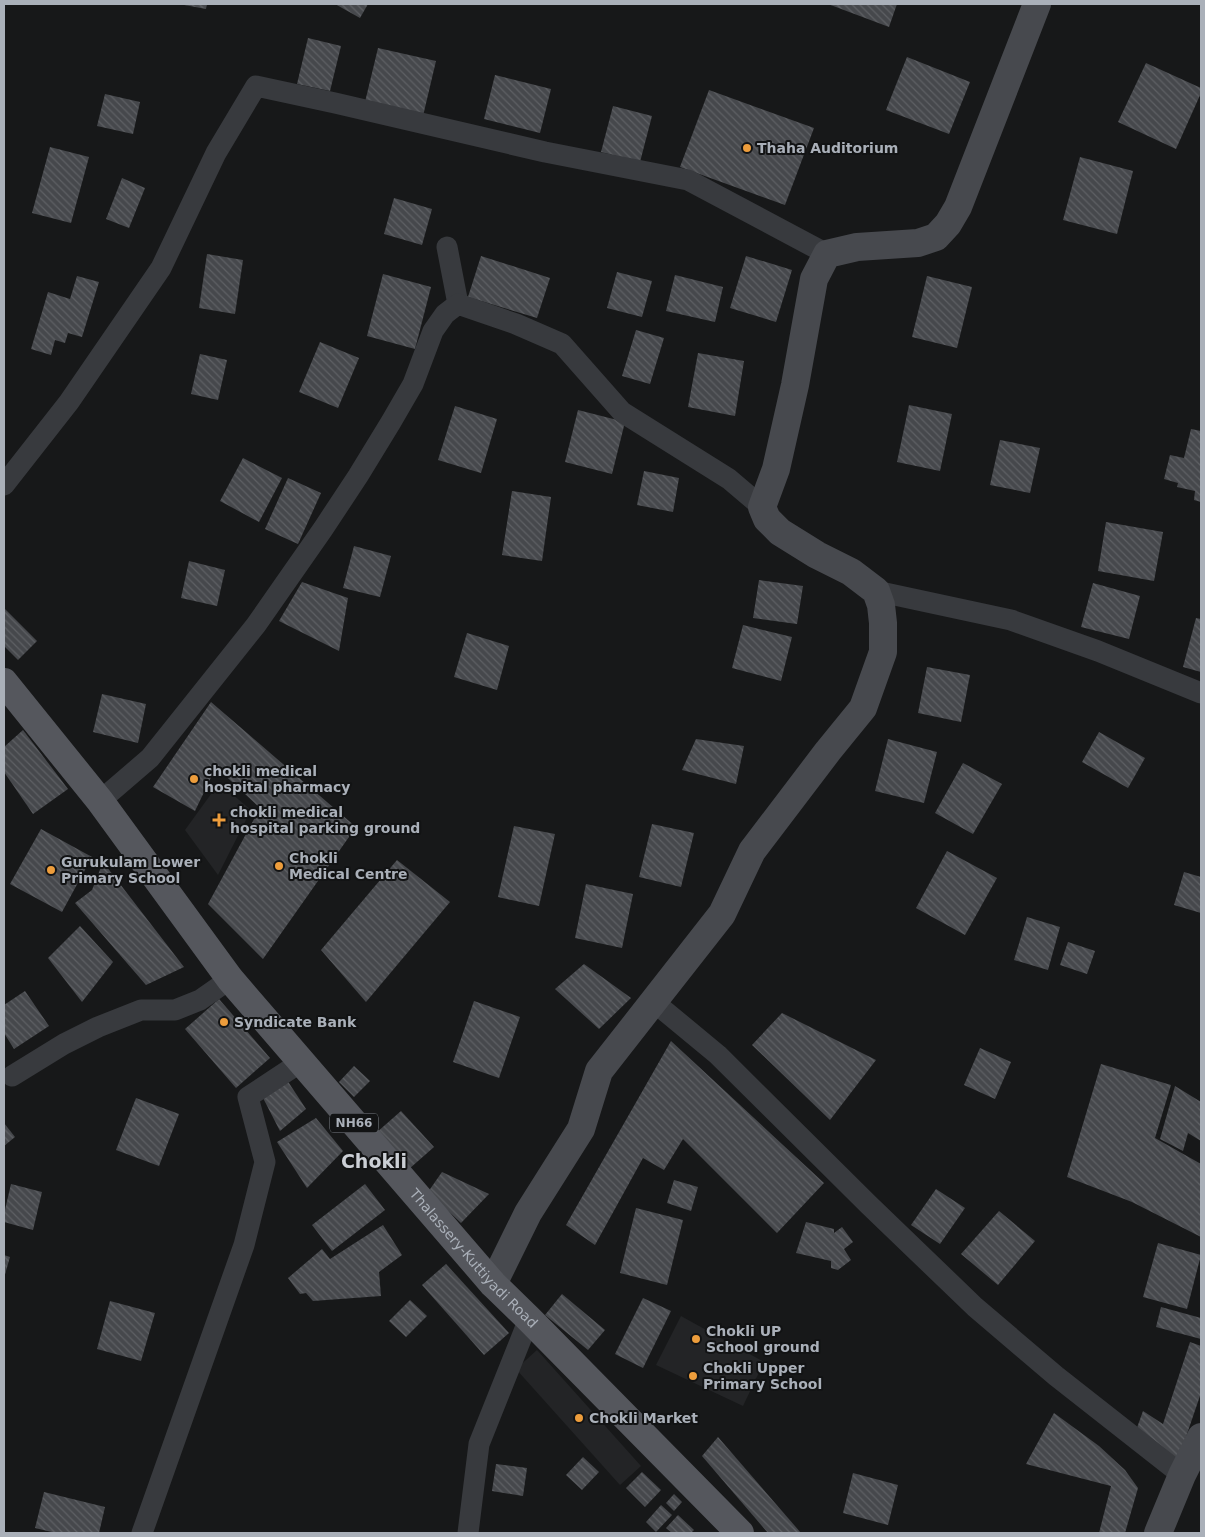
<svg xmlns="http://www.w3.org/2000/svg" width="1205" height="1537" viewBox="0 0 1205 1537" font-family="'DejaVu Sans',sans-serif">
<style>
.built{fill:#232426}
.building{fill:url(#building-back-hatch)}
.lines{fill:none;stroke-linecap:round;stroke-linejoin:round}
.minor{stroke:#383a3e;stroke-width:21}
.secondary{stroke:#47494e;stroke-width:28}
.primary{stroke:#55575d;stroke-width:28}
.poi-dot{fill:#ed9d3c;stroke:#121314;stroke-width:2}
.labels{text-anchor:middle;dominant-baseline:central;stroke-width:4;stroke-linejoin:round;paint-order:stroke}
.shield{fill:#121314;stroke:#7c8188;stroke-width:1}
.shield-label{font-size:12px;font-weight:bold;fill:#aab0b9}
.poi-label{font-size:14px;font-weight:bold;fill:#aab0b9;stroke:#121314;text-anchor:start}
.street-label{font-size:14px;fill:#aab0b9;stroke:#121314}
.district-label{font-size:19px;font-weight:bold;fill:#cbcfd5;stroke:#121314}
</style>
<defs>
<pattern id="building-back-hatch" width="6" height="6" patternUnits="userSpaceOnUse" patternTransform="scale(1.25)"><rect width="6" height="6" fill="#46484c"/><path d="M-1 5l2 2M0 0l6 6M5-1l2 2" fill="none" stroke="#5e6064"/></pattern>
</defs>
<rect width="100%" height="100%" fill="#171819"/>
<g class="built">
<path d="M219 783 251 810 218 875 185 830Z"/>
<path d="M681 1316 764 1362 743 1406 656 1365Z"/>
<path d="M537 1350 641 1466 620 1485 516 1369Z"/>
</g>
<g class="building">
<path d="M179 4H207L206 9Z"/>
<path d="M335 4H368L360 18Z"/>
<path d="M828 4H897L889 27Z"/>
<path d="M308 38 341 46 330 91 297 84Z"/>
<path d="M378 48 436 61 423 116 365 102Z"/>
<path d="M907 57 970 82 949 134 886 110Z"/>
<path d="M1146 63 1201 88V93L1176 149 1118 122Z"/>
<path d="M495 75 551 89 540 133 484 119Z"/>
<path d="M709 90 814 128 785 205 680 167Z"/>
<path d="M105 94 140 102 133 134 97 126Z"/>
<path d="M613 106 652 116 640 162 601 152Z"/>
<path d="M50 147 89 157 71 223 32 213Z"/>
<path d="M1080 157 1133 171 1117 234 1063 220Z"/>
<path d="M122 178 145 188 129 228 106 219Z"/>
<path d="M394 198 432 209 422 245 384 234Z"/>
<path d="M207 254 243 260 235 314 199 308Z"/>
<path d="M481 256 550 278 537 318 468 297Z"/>
<path d="M746 256 792 270 776 322 730 308Z"/>
<path d="M617 272 652 281 642 317 607 308Z"/>
<path d="M383 274 431 287 415 349 367 336Z"/>
<path d="M675 275 723 287 715 322 666 311Z"/>
<path d="M77 276 99 282 82 337 68 333 65 343 55 340 51 355 31 349 48 292 70 299Z"/>
<path d="M927 276 972 287 957 348 912 337Z"/>
<path d="M636 330 664 338 650 384 622 376Z"/>
<path d="M320 342 359 358 338 408 299 392Z"/>
<path d="M698 353 744 361 735 416 688 407Z"/>
<path d="M200 354 227 360 218 400 191 394Z"/>
<path d="M909 405 952 414 940 471 897 462Z"/>
<path d="M455 406 497 419 481 473 438 460Z"/>
<path d="M578 410 625 422 612 474 565 462Z"/>
<path d="M1191 429 1201 431V502L1194 500 1195 491 1177 487 1178 483 1164 479 1170 455 1184 458Z"/>
<path d="M1000 440 1040 448 1030 493 990 485Z"/>
<path d="M243 458 282 478 259 522 220 501Z"/>
<path d="M644 471 679 478 673 512 637 505Z"/>
<path d="M288 478 321 493 298 544 265 529Z"/>
<path d="M512 491 551 497 542 561 502 555Z"/>
<path d="M1106 522 1163 532 1154 581 1098 571Z"/>
<path d="M354 546 391 556 380 597 343 588Z"/>
<path d="M189 561 225 570 217 606 181 598Z"/>
<path d="M759 580 803 586 797 624 753 618Z"/>
<path d="M302 582 348 598 339 651 279 621Z"/>
<path d="M1093 583 1140 596 1129 639 1081 627Z"/>
<path d="M4 608 37 641 18 660 4 646Z"/>
<path d="M1196 618 1201 619V672L1183 667Z"/>
<path d="M743 625 792 637 781 681 732 668Z"/>
<path d="M467 633 509 646 497 690 454 677Z"/>
<path d="M927 667 970 675 961 722 918 713Z"/>
<path d="M102 694 146 704 138 743 93 732Z"/>
<path d="M211 702 356 827 263 959 208 904 260 808 216 767 195 811 153 787Z"/>
<path d="M23 730 68 789 33 814 4 772V747Z"/>
<path d="M1099 732 1145 758 1128 788 1082 762Z"/>
<path d="M696 739 744 746 736 784 682 770Z"/>
<path d="M888 739 937 752 924 803 875 791Z"/>
<path d="M963 763 1002 784 973 834 935 813Z"/>
<path d="M652 824 694 833 681 887 639 877Z"/>
<path d="M514 826 555 834 539 906 498 897Z"/>
<path d="M41 829 92 857 62 912 10 884Z"/>
<path d="M947 851 997 878 965 935 916 908Z"/>
<path d="M397 860 450 902 366 1002 321 950Z"/>
<path d="M103 862 184 967 146 985 75 903 92 890Z"/>
<path d="M1184 872 1201 877V913L1174 905Z"/>
<path d="M586 884 633 894 622 948 575 938Z"/>
<path d="M1027 917 1060 927 1048 970 1014 960Z"/>
<path d="M80 926 113 962 82 1002 48 958Z"/>
<path d="M1068 942 1095 951 1087 974 1060 965Z"/>
<path d="M584 964 631 998 599 1029 555 989Z"/>
<path d="M25 991 49 1026 14 1049 4 1033V1005Z"/>
<path d="M219 999 270 1058 236 1088 185 1029Z"/>
<path d="M474 1001 520 1017 499 1078 453 1062Z"/>
<path d="M782 1013 876 1060 830 1120 752 1045Z"/>
<path d="M671 1041 824 1183 777 1233 683 1139 664 1170 643 1158 595 1245 566 1225Z"/>
<path d="M980 1048 1011 1062 995 1099 964 1085Z"/>
<path d="M1101 1064 1171 1085 1155 1138 1201 1164V1237L1132 1202 1067 1177Z"/>
<path d="M354 1066 370 1081 354 1097 339 1082Z"/>
<path d="M287 1080 306 1109 280 1131 262 1096Z"/>
<path d="M1175 1086 1201 1102V1141L1188 1133 1183 1151 1160 1139Z"/>
<path d="M136 1098 179 1114 159 1166 116 1150Z"/>
<path d="M401 1111 434 1147 409 1169 376 1133Z"/>
<path d="M316 1118 343 1151 307 1188 277 1142Z"/>
<path d="M4 1123 15 1137 4 1146Z"/>
<path d="M442 1172 489 1194 461 1223 428 1192Z"/>
<path d="M674 1180 698 1187 691 1211 667 1203Z"/>
<path d="M11 1184 42 1192 33 1230 4 1222V1214Z"/>
<path d="M365 1184 385 1210 332 1251 312 1225Z"/>
<path d="M936 1189 965 1208 940 1244 911 1225Z"/>
<path d="M636 1208 683 1220 667 1285 620 1273Z"/>
<path d="M999 1211 1035 1241 998 1285 961 1254Z"/>
<path d="M806 1222 834 1229V1233L842 1227 853 1242 844 1249 851 1260 838 1270 831 1268V1261L796 1253Z"/>
<path d="M383 1225 402 1255 379 1272 381 1296 313 1301 306 1293 300 1294 288 1278 322 1249 330 1259Z"/>
<path d="M1158 1243 1201 1255 1187 1309 1143 1297Z"/>
<path d="M4 1255 10 1257 4 1278Z"/>
<path d="M446 1264 509 1333 484 1355 422 1285Z"/>
<path d="M562 1294 605 1330 588 1350 545 1315Z"/>
<path d="M643 1298 671 1311 643 1368 615 1354Z"/>
<path d="M410 1300 427 1316 406 1337 389 1321Z"/>
<path d="M110 1301 155 1313 141 1361 97 1349Z"/>
<path d="M1161 1307 1201 1318V1339L1156 1327Z"/>
<path d="M1190 1342 1201 1346V1393L1177 1463 1134 1436 1143 1411 1163 1424Z"/>
<path d="M1054 1413 1099 1446 1125 1470 1138 1488 1125 1533H1099L1111 1486 1026 1464Z"/>
<path d="M718 1437 801 1533H768L702 1456Z"/>
<path d="M583 1457 599 1472 582 1490 566 1475Z"/>
<path d="M496 1464 527 1468 523 1496 492 1491Z"/>
<path d="M642 1472 661 1490 645 1507 626 1488Z"/>
<path d="M853 1473 898 1485 888 1525 843 1513Z"/>
<path d="M44 1492 105 1507 99 1533H56L35 1528Z"/>
<path d="M674 1494 682 1502 674 1511 666 1503Z"/>
<path d="M661 1505 672 1515 656 1532 646 1522Z"/>
<path d="M678 1515 694 1530 691 1533H672L666 1528Z"/>
</g>
<g class="lines">
<g class="minor">
<path d="M447 247 458 304"/>
<path d="M4 485 69 402 161 268 216 153 256 86 335 103 545 152 688 180 827 254"/>
<path d="M876 591 1011 620 1098 651 1201 693"/>
<path d="M100 801 150 758 256 625 323 529 358 476 391 422 413 384 433 331 445 314 458 304 516 324 562 344 622 412 729 479 762 507"/>
<path d="M654 1002 718 1055 869 1205 975 1307 1056 1376 1182 1475"/>
<path d="M12 1076 64 1044 98 1027 141 1010H175L200 1000 230 979"/>
<path d="M142 1533 244 1245 265 1162 248 1097 301 1062"/>
<path d="M468 1533 479 1444 529 1319"/>
</g>
<g class="secondary">
<path d="M493 1284 528 1213 581 1129 599 1071 722 914 752 851 828 751 863 708 883 652V623L881 605 876 591 851 572 817 555 780 532 767 519 762 507 776 469 795 385 814 279 827 254 857 247 918 243 936 237 948 224 958 207 1037 4"/>
<path d="M1158 1533 1182 1475 1201 1437"/>
</g>
<path class="primary" id="s1" d="M4 682 100 801 230 979 493 1284 529 1319 740 1533"/>
</g>
<g class="poi-dot">
<circle cx="747" cy="148" r="5"/>
<circle cx="194" cy="779" r="5"/>
<path d="M216.5 812.5h5v5h5v5h-5v5h-5v-5h-5v-5h5z"/>
<circle cx="279" cy="866" r="5"/>
<circle cx="51" cy="870" r="5"/>
<circle cx="224" cy="1022" r="5"/>
<circle cx="696" cy="1339" r="5"/>
<circle cx="693" cy="1376" r="5"/>
<circle cx="579" cy="1418" r="5"/>
</g>
<g class="labels">
<rect class="shield" x="330" y="1113.5" width="48" height="19" rx="4"/>
<g class="shield-label">
<text x="354" y="1123">NH66</text>
</g>
<g class="poi-label">
<text x="757" y="148">Thaha Auditorium</text>
<text x="204" y="771">chokli medical<tspan x="204" dy="16">hospital pharmacy</tspan></text>
<text x="230" y="812">chokli medical<tspan x="230" dy="16">hospital parking ground</tspan></text>
<text x="289" y="858">Chokli<tspan x="289" dy="16">Medical Centre</tspan></text>
<text x="61" y="862">Gurukulam Lower<tspan x="61" dy="16">Primary School</tspan></text>
<text x="234" y="1022">Syndicate Bank</text>
<text x="706" y="1331">Chokli UP<tspan x="706" dy="16">School ground</tspan></text>
<text x="703" y="1368">Chokli Upper<tspan x="703" dy="16">Primary School</tspan></text>
<text x="589" y="1418">Chokli Market</text>
</g>
<g class="street-label">
<text stroke="none"><textPath href="#s1" startOffset="744">Thalassery-Kuttiyadi Road</textPath></text>
</g>
<g class="district-label">
<text x="374" y="1161">Chokli</text>
</g>
</g>
<rect width="1205" height="1537" fill="none" stroke="#aab0b9" stroke-width="10"/>
</svg>
